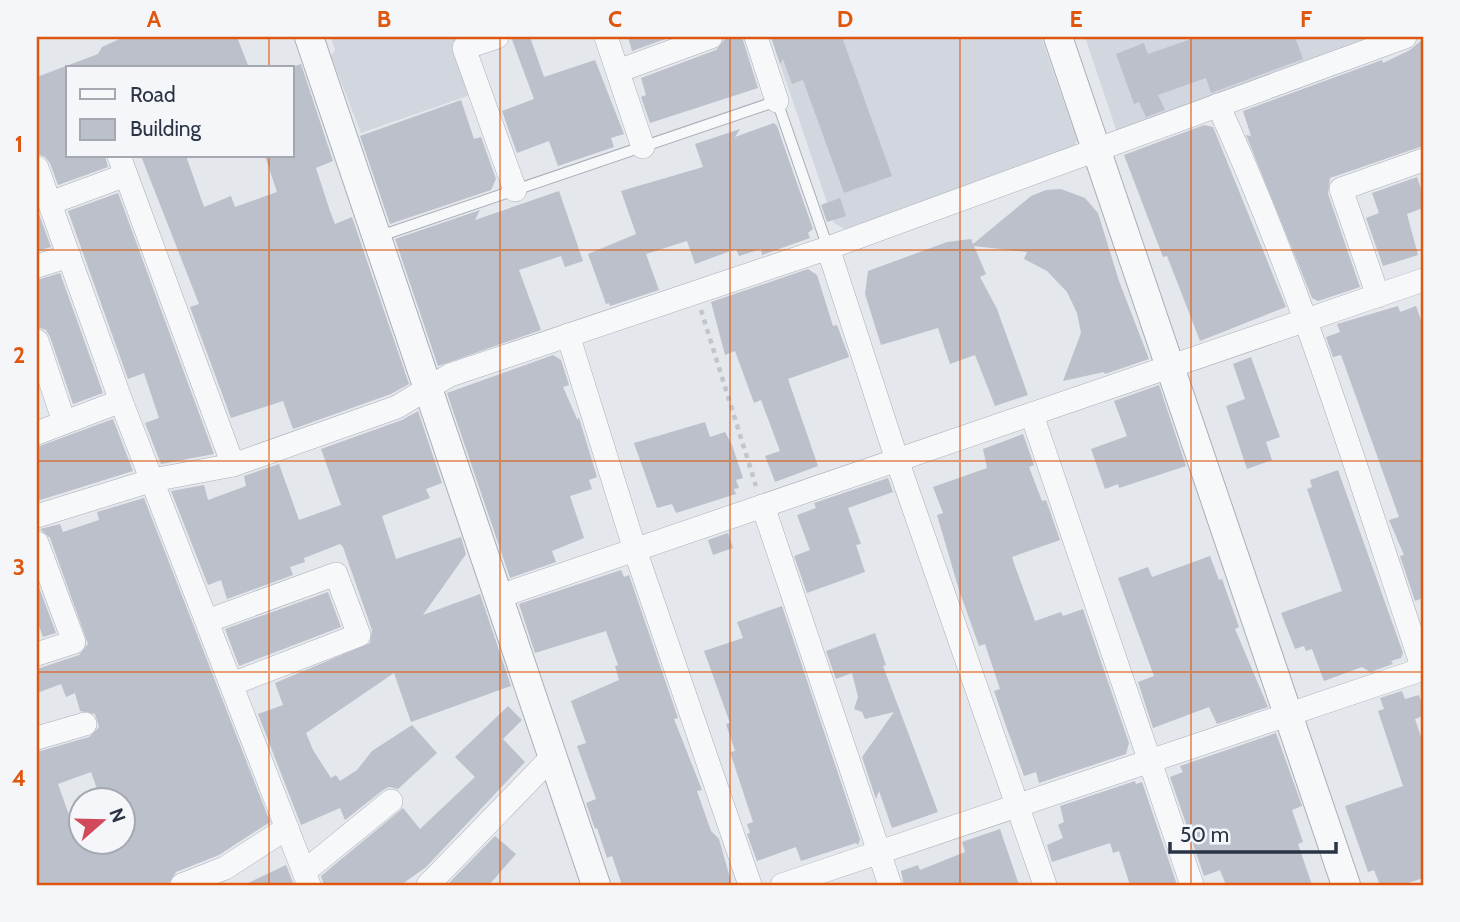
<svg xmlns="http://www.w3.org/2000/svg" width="1460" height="922" viewBox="0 0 1460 922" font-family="Cabin,sans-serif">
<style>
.built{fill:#d2d6de}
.building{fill:#bbc0ca;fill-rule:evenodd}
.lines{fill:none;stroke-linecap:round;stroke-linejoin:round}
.service-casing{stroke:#a9aeb7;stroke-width:12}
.minor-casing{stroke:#a9aeb7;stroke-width:24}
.tertiary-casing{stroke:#a9aeb7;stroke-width:30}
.path{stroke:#c2c5cb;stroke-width:4.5;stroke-dasharray:5 5;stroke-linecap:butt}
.service{stroke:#f7f8fa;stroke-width:10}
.minor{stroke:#f7f8fa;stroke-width:23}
.tertiary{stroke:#f7f8fa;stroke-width:28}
.grid{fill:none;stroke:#df570f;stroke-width:2;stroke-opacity:0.55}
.neatline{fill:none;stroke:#df570f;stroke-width:2.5}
.grid-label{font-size:23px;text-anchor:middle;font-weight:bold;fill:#df570f}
</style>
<rect width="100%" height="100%" fill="#e4e7ec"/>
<g class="built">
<path d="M331 37H470L473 94 361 133 331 56 335 50Z"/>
<path d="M771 37H1041L1077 140 1072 151 844 229 834 223Z"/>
<path d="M1085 37H1387L1118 135Z"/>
</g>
<g class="building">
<path d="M124 37H237L249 68H68V156H105L108 167 58 185 50 163 45 157 37 154V77L98 54 102 47Z"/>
<path d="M511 37H530L544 77 595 60 624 134 611 138 614 147 558 166 549 141 517 153 502 111 534 99Z"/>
<path d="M628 37H671L632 51Z"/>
<path d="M731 37H742L758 88 650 123 641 97 646 95 641 78 716 50 725 39Z"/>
<path d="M771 37H842L892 176 844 193 803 80 792 84 783 59 780 64Z"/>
<path d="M1197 37H1295L1303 59 1211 93 1206 78 1158 95 1165 110 1146 117 1139 102 1134 104 1116 54 1144 43 1148 54Z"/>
<path d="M1423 39V146L1330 178 1328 194 1360 287 1318 301 1312 298 1246 135 1251 136 1243 111 1382 60 1383 63 1410 50Z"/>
<path d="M301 64 333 161 316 168 330 211 335 224 352 217 409 384 391 394 293 429 283 401 231 418 190 307 199 304 141 156H186L204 207 231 196 235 207 277 192 265 156H292V67Z"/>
<path d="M461 100 474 139 481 137 496 179 491 190 390 224 360 136Z"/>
<path d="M774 123 777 126 813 229 808 233 810 238 762 255 761 249 739 256 736 249 695 264 687 241 646 254 659 290 610 306 609 303 606 304 588 254 636 234 621 191 703 167 695 144 740 129 735 137Z"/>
<path d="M1204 125 1213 127 1286 307 1200 341 1167 256 1163 257 1124 155Z"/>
<path d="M1417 177 1423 195V208L1407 214 1418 255 1383 266 1366 218 1379 213 1372 193Z"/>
<path d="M1061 189 1085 198 1098 213 1119 281 1149 359 1105 374 1104 372 1063 381 1081 333 1077 313 1067 292 1047 271 1024 259 1027 252 974 246 986 274 980 277 997 309 1028 395 995 406 975 355 950 364 938 328 881 345 865 294 868 271 947 242 971 239 973 244 1031 196 1046 190Z"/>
<path d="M559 191 583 261 565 267 561 256 519 270 541 330 438 366 395 239 480 210 475 220Z"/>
<path d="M118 193 214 454 161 464 145 423 159 418 144 373 128 379 68 211Z"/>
<path d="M840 198 846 216 827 222 821 205Z"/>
<path d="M37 209 51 247 37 251Z"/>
<path d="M808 269 817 275 833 326 837 325 849 357 788 379 818 466 775 482 765 456 780 451 761 400 754 403 735 351 725 355 711 302Z"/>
<path d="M60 273 103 393 73 404 50 337 46 330 37 327V280Z"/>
<path d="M1398 306 1400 312 1416 306 1423 326V598L1415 601 1400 556 1404 555 1389 520 1399 517 1341 355 1333 357 1326 337 1340 332 1337 324Z"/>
<path d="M553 355 561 360 569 385 563 387 577 419 579 418 597 477 589 480 592 489 570 496 584 538 552 551 556 562 510 578 447 393Z"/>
<path d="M1251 357 1280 437 1266 442 1272 460 1247 469 1226 406 1245 399 1233 364Z"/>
<path d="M1159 385 1186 466 1119 488 1118 484 1105 489 1091 449 1127 436 1114 401Z"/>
<path d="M418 411 442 483 426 489 430 498 382 516 396 559 461 537 466 554 423 615 480 594 511 686 411 722 394 673 306 733 313 750 331 778 336 775 340 781 357 770 372 751 412 725 437 753 398 789 389 787 383 790 345 820 340 808 301 825 258 714 283 705 275 683 370 643 372 630 343 547 340 544 304 558 305 562 290 567 293 575 227 599 221 580 208 585 171 491 204 485 208 500 246 486 244 476 279 464 299 520 341 505 321 449 402 420Z"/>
<path d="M113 419 133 471 37 501V447Z"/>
<path d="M705 422 710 437 725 432 732 445 743 478 736 480 739 488 734 489 736 494 676 513 672 504 657 508 634 443Z"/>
<path d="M1023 434 1034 465 1029 467 1042 501 1046 500 1060 540 1012 557 1015 566 1035 621 1061 612 1063 616 1083 609 1129 743 1126 754 1039 783 1036 772 1024 776 1006 726 994 691 1000 689 985 644 979 646 959 590 937 515 943 513 933 487 987 468 983 449Z"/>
<path d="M1338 470 1403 653 1401 658 1391 661 1393 664 1370 672 1362 667 1324 681 1312 649 1306 651 1304 646 1295 649 1281 613 1342 591 1307 489 1312 487 1310 480Z"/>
<path d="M888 478 893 492 848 508 861 544 856 545 865 572 807 593 794 556 810 550 797 515 816 508 814 503Z"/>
<path d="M144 498 270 822 219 855 176 872 168 885H37V752L89 737 99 727 95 714 80 711 75 693 66 697 61 684 37 693V669L79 655 88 644 50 538 40 529 60 524 63 532 99 520 97 512ZM91 772 101 800H122V842H80V830L75 832 58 784Z"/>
<path d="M728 533 733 548 713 555 708 540Z"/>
<path d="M1210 556 1219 580 1222 579 1239 627 1235 629 1268 707 1217 724 1209 707 1153 728 1138 682 1154 676 1118 578 1148 567 1152 577Z"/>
<path d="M621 570 624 577 629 575 678 718 674 719 702 790 697 791 711 831 719 839 732 885H622L612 856 607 858 597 828 595 829 586 803 596 799 577 746 586 743 571 701 619 680 615 666 618 665 606 631 535 653 519 604Z"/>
<path d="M37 582 56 633 43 637 37 620Z"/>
<path d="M328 592 341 627 239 666 225 629Z"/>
<path d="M782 606 860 839 858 845 856 843 801 861 796 847 757 861 747 834 750 833 747 824 753 822 730 752 735 751 726 724 730 723 704 651 743 638 737 622Z"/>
<path d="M875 633 886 665 883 666 938 812 892 828 879 791 876 799 862 757 894 712 865 719 862 712 854 709 858 697 852 673 836 679 826 651Z"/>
<path d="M1402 691 1405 699 1419 695 1423 708V716L1415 719 1423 743V878L1402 885H1380L1374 870 1368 872 1345 806 1403 786 1378 711 1384 709 1380 698Z"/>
<path d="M508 706 522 720 503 739 525 762 426 867 401 885H324L321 876 403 808 420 829 475 777 455 757Z"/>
<path d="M1276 733 1302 806 1292 810 1303 842 1298 844 1312 885H1226L1220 870 1204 876 1170 777 1183 772 1180 766Z"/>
<path d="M1135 781 1136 784 1142 782 1177 885H1130L1119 851 1113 853 1110 843 1052 862 1047 845 1063 838 1058 825 1064 822 1060 806Z"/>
<path d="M1000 829 1019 885H904L901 871 918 865 920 870 965 852 962 842Z"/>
<path d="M495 836 516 854 489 885H447Z"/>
<path d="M286 865 294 885H244Z"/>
</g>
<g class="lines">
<defs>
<path id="service" d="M377 237 777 101 828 248"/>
<g id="minor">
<path d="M497 37 464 48 515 190"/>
<path d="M606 37 643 147"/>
<path d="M756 37 777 101"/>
<path d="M618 71 711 37"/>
<path d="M1218 105C1302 287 1359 479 1423 669"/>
<path d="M119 156 233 465"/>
<path d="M37 168 121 401 309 885"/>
<path d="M50 203 126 175"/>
<path d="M828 248 897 460 1045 885"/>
<path d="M37 266 69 256"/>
<path d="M1378 296 1341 189 1423 160"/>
<path d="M568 335 635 550 750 885"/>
<path d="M37 341 64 422"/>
<path d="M1032 415 1192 885"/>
<path d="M37 433 121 401"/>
<path d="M763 506 890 885"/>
<path d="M37 516 153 480 233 465 397 407 450 375 828 248 1405 37"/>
<path d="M37 543 74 642 37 654"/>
<path d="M497 597 1423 280"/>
<path d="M207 621 336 574 359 635 232 684"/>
<path d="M37 738 85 724"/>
<path d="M304 872 391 801"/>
<path d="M182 885 225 868 287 828"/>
<path d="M428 885 552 757"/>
<path d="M782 885 1423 669"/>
</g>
<g id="tertiary">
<path d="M309 37 596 885"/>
<path d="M1058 37 1346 885"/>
</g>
</defs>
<use href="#service" class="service-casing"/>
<use href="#minor" class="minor-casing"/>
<use href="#tertiary" class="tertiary-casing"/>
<path class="path" d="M701 310 756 486"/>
<use href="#service" class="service"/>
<use href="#minor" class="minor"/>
<use href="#tertiary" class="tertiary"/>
</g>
<path class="grid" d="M269 37V68M500 37V885M730 37V885M960 37V885M1191 37V885M269 156V885M37 250H1423M37 461H1423M37 672H1423"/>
<rect width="1460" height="922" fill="none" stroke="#f4f6f9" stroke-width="77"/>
<rect x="66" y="66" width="228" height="91" fill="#f4f6f9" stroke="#a4a8b1" stroke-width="2"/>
<rect x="80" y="89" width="35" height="10" fill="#f7f8fa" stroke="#a4a8b1" stroke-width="2"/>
<text x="130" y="102" font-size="21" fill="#2b3445">Road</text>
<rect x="80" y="119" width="35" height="21" fill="#bbc0ca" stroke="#a4a8b1" stroke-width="2"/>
<text x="130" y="136" font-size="21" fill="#2b3445">Building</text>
<g transform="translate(102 821) rotate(70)"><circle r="33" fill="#f4f6f9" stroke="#a4a8b1" stroke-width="2"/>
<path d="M0-5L12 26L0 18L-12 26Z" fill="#d1495b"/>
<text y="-10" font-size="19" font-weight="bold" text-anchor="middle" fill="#2b3445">N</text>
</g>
<path d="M1170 842v10h166v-10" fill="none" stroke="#2b3445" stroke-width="3.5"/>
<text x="1180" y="842" font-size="21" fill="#2b3445" stroke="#f4f6f9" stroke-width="5" paint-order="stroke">50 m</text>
<rect x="38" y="38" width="1384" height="846" class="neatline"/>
<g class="grid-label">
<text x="154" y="27">A</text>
<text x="384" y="27">B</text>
<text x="615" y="27">C</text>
<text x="845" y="27">D</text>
<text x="1076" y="27">E</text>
<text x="1306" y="27">F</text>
<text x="19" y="152">1</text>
<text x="19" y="363">2</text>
<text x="19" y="575">3</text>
<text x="19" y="786">4</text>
</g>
</svg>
